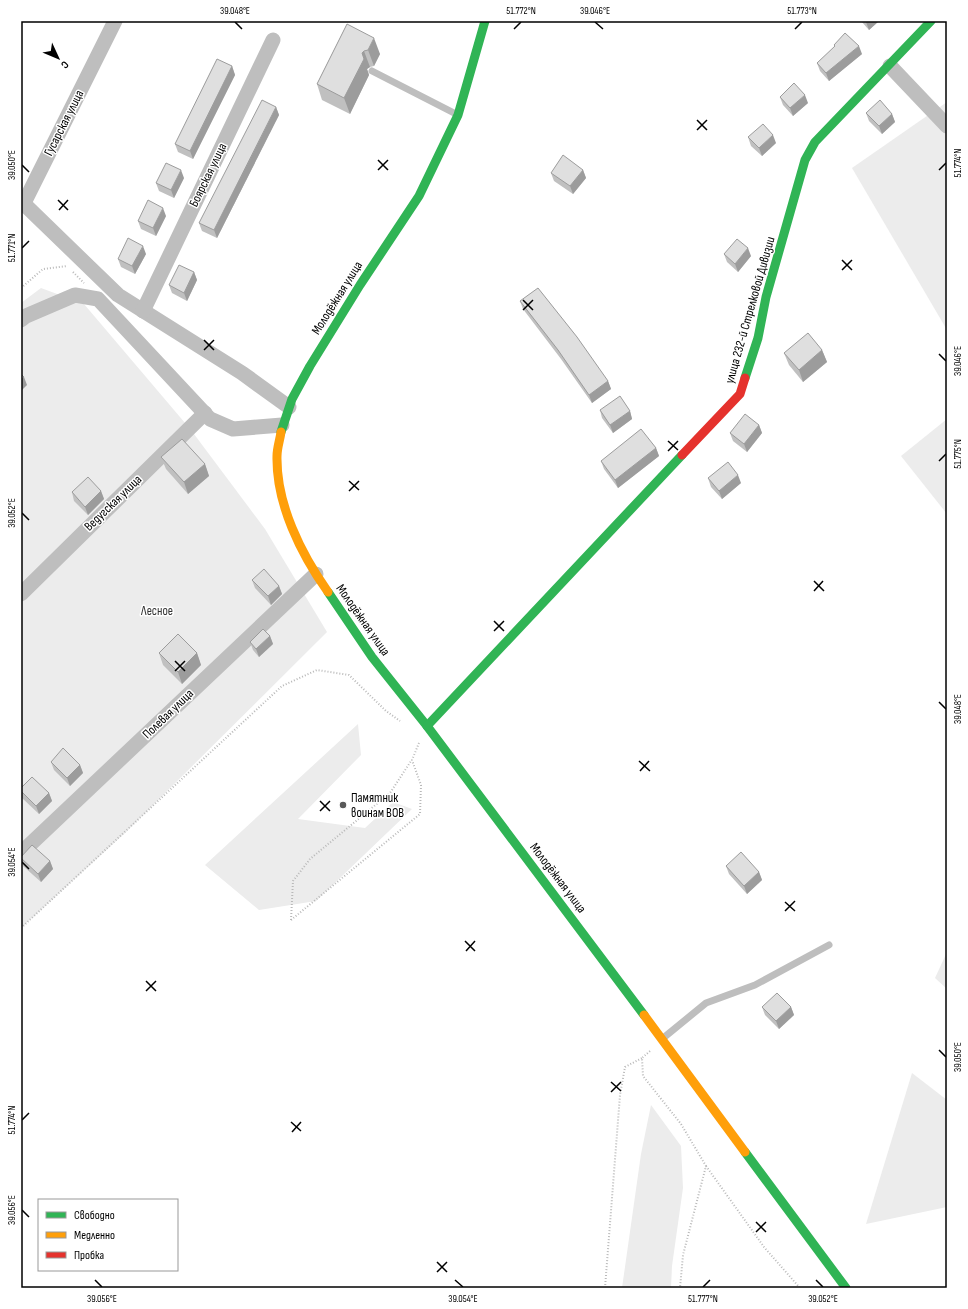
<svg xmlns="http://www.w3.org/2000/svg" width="968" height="1309" viewBox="0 0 968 1309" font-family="'Sofia Sans Condensed',sans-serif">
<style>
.green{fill:#ececec}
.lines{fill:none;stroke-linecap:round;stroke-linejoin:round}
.path{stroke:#b9b9b9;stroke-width:2;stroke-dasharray:1 2;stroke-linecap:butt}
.lane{stroke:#bebebe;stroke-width:7}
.street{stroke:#bebebe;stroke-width:15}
.fast{stroke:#30b455;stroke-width:9}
.slow{stroke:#ff9f0a;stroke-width:9}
.jam{stroke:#e5322d;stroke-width:9}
.wall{fill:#c0c0c0}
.shaded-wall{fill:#9c9c9c}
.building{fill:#dfdfdf;stroke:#9c9c9c}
.ticks{fill:none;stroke:#000;stroke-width:1.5}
.poi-dot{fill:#595959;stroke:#fff;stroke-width:1.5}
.labels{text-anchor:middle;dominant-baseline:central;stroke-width:3;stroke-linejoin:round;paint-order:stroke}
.street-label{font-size:13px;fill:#000;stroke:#fff}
.park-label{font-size:13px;fill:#333;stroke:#fff}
.poi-label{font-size:13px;fill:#000;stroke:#fff;text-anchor:start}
.neatline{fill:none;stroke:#000;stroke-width:1.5}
.ticks-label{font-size:10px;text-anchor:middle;fill:#000}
</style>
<rect width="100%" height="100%" fill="#fff"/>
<g class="green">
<path d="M947 102V330L852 168Z"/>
<path d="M41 288 84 304 191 430 265 529 327 632 125 833 21 928V303Z"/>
<path d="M947 419V514L901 456Z"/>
<path d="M358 724 361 755 298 819 365 828 393 802 412 809 316 901 259 910 205 865Z"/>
<path d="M947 952V989L935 978Z"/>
<path d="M912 1073 947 1100V1207L866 1224Z"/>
<path d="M651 1105 681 1146 683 1188 672 1266 671 1288H622L641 1154Z"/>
</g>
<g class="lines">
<g class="path">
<path d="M73 272 84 283"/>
<path d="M21 288 43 269 67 266"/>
<path d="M291 920 420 814 421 785 412 760 419 743"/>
<path d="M291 920 293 881 310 859 390 793 411 761"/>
<path d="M21 928 282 686 317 670 349 675 386 711 400 721"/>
<path d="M650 1051 642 1058 643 1076 681 1124 706 1166 683 1255 680 1288"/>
<path d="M706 1166 764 1247 800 1288"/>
<path d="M605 1288 620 1095 625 1067 642 1058"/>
</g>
<g class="lane">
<path d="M372 71 456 114"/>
<path d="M662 1039 706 1003 755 985 829 945"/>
</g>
<g class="street">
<path d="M890 66 947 126"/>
<path d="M21 201 118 295 242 373 289 407"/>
<path d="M24 203 115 21"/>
<path d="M143 311 273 40"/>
<path d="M21 320 26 316 75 295 98 299 210 419 233 429 282 425"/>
<path d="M21 594 205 413"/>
<path d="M21 853 316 574"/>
</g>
<g class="fast">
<path d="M745 378 758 338 766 297 805 160 815 142 931 21"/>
<path d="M281 432 292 399 310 366 360 285 419 196 458 115 485 21"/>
<path d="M328 592 372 657 427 726 644 1015"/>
<path d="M427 726 682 455"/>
<path d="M745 1152 846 1288"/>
</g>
<g class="slow">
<path d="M281 432C280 440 277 448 277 456 276 504 301 554 328 592"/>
<path d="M644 1015 745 1152"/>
</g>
<path class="jam" d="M682 455 740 394 745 378"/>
</g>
<g class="wall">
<path d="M861 21H879L869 30Z"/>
<path d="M347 24 380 54 374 66 370 67 367 69 369 75 350 114 322 100 317 84Z"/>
<path d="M834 45 862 54 829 81 820 71 817 63 835 47Z"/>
<path d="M232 66 235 75 193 159 178 152 175 144Z"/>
<path d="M780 97 808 103 793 116 783 105Z"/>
<path d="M276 107 279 115 217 238 202 231 199 223Z"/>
<path d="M866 113 892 114 895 122 882 134 869 121Z"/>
<path d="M748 137 776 143 762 156 751 146Z"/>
<path d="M583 170 586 178 573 194 554 181 551 173Z"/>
<path d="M184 178 174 198 159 191 156 183Z"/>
<path d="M166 216 156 236 141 229 138 221Z"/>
<path d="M146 254 135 274 121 267 118 259Z"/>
<path d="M724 254 751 256 738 272 727 262Z"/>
<path d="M194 272 197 280 187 301 172 293 169 285Z"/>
<path d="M520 301 608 381 611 389 592 403 561 359 523 309Z"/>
<path d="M822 350 827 362 803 382 789 365 784 353Z"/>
<path d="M600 410 630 411 632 419 613 433 602 418Z"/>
<path d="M759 425 762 433 747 452 733 441 730 433Z"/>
<path d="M656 448 659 456 618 488 604 469 601 461Z"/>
<path d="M161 457 205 464 209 476 188 494 166 469Z"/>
<path d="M708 478 741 483 722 499 711 487Z"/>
<path d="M101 491 104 499 88 515 74 501 72 492Z"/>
<path d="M252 580 279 586 282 594 271 605 255 588Z"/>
<path d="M270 636 273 644 259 657 253 650 250 642Z"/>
<path d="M159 653H197L201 665 182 684 163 665Z"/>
<path d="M51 762 80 765 83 773 70 786 54 770Z"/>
<path d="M21 788 49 793 52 801 39 814 22 798 21 794Z"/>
<path d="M21 857 50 861 53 869 41 882 23 866 21 860Z"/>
<path d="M726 866 759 872 762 880 747 894 729 874Z"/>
<path d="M762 1007H791L794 1015 779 1029 765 1015Z"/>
</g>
<g class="shaded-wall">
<path d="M867 21H879L869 30 866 22Z"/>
<path d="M374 38 380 54 374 66 368 50Z"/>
<path d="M859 46 862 54 829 81 826 73Z"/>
<path d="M364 51 370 67 367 69 369 75 350 114 344 98 362 53Z"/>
<path d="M232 66 235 75 193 159 190 151Z"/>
<path d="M805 95 808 103 793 116 790 108Z"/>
<path d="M276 107 279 115 217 238 214 230Z"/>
<path d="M892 114 895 122 882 134 879 126Z"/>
<path d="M773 135 776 143 762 156 759 148Z"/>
<path d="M181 170 184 178 174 198 171 190Z"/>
<path d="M583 170 586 178 573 194 570 186Z"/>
<path d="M163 208 166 216 156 236 153 228Z"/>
<path d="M143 246 146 254 135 274 132 266Z"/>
<path d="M748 248 751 256 738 272 735 264Z"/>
<path d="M194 272 197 280 187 301 184 293Z"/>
<path d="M822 350 827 362 803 382 799 370Z"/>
<path d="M24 377 27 385 21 391V380Z"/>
<path d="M608 381 611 389 592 403 589 395Z"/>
<path d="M630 411 632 419 613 433 610 425Z"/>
<path d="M759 425 762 433 747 452 744 444Z"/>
<path d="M656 448 659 456 618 488 615 480Z"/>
<path d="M205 464 209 476 188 494 184 482Z"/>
<path d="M738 475 741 483 722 499 719 491Z"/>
<path d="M101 491 104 499 88 515 85 507Z"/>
<path d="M279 586 282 594 271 605 268 596Z"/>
<path d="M270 636 273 644 259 657 256 649Z"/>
<path d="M197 653 201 665 182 684 178 672Z"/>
<path d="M80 765 83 773 70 786 67 778Z"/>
<path d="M49 793 52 801 39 814 36 806Z"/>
<path d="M50 861 53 869 41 882 38 874Z"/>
<path d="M759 872 762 880 747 894 744 886Z"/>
<path d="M791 1007 794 1015 779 1029 776 1021Z"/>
</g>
<g class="building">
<path d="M347 24 374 38 368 50 364 51 362 53 364 59 344 98 317 84Z"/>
<path d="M845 33 859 46 826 73 817 63 835 46 834 45Z"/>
<path d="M217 59 232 66 190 151 175 144Z"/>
<path d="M794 83 805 95 790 108 780 97Z"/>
<path d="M262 100 276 107 214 230 199 223Z"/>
<path d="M880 100 892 114 879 126 866 113Z"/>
<path d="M763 124 773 135 759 148 748 137Z"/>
<path d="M563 155 583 170 570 186 551 173Z"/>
<path d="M166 163 181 170 171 190 156 183Z"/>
<path d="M148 200 163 208 153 228 138 221Z"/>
<path d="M128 238 143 246 132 266 118 259Z"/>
<path d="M737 239 748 248 735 264 724 254Z"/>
<path d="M179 265 194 272 184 293 169 285Z"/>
<path d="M538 288 577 337 608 381 589 395 558 350 520 301Z"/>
<path d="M808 333 822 350 799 370 784 353Z"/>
<path d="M21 374 24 377 21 380Z"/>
<path d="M620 396 630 411 610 425 600 410Z"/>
<path d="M745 414 759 425 744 444 730 433Z"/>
<path d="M641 429 656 448 615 480 601 461Z"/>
<path d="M182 439 205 464 184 482 161 457Z"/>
<path d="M728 462 738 475 719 491 708 478Z"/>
<path d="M88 477 101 491 85 507 72 492Z"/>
<path d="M264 569 279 586 268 596 252 580Z"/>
<path d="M263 629 270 636 256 649 250 642Z"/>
<path d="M178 634 197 653 178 672 159 653Z"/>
<path d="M63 748 80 765 67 778 51 762Z"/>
<path d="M32 777 49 793 36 806 21 791V788Z"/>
<path d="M32 845 50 861 38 874 21 858V857Z"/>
<path d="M741 852 759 872 744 886 726 866Z"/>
<path d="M777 993 791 1007 776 1021 762 1007Z"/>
</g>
<path class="ticks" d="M235 22 242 29M595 22 603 29M514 29 521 22M795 29 802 22M697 120 707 130M697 130 707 120M378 160 388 170M22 165 29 172M378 170 388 160M939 170 946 163M58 200 68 210M59 210 68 200M22 248 29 241M842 260 852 270M842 270 852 260M523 300 533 310M523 310 533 300M204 340 214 350M204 350 214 340M939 354 946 361M668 441 678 450M668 451 678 441M939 461 946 454M349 481 359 490M349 491 359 481M22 513 29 520M814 581 824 591M814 591 823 581M494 621 504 631M494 631 504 621M175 661 185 671M175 671 185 661M939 702 946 709M639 761 650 771M640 771 649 761M320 801 330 811M320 811 330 801M22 862 29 869M785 902 795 911M785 911 795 901M465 941 475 951M466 951 475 941M146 981 156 991M146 991 156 981M939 1050 946 1057M611 1082 621 1091M611 1092 621 1082M22 1120 29 1113M291 1122 301 1131M292 1132 301 1122M22 1210 29 1217M756 1222 766 1232M756 1232 766 1222M437 1262 447 1272M437 1272 447 1262M95 1280 102 1287M455 1280 463 1287M816 1280 823 1287M703 1287 710 1280"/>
<circle class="poi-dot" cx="343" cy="805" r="4"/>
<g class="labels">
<g class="street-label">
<text transform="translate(64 123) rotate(-63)">Гусарская улица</text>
<text transform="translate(208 175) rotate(-64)">Боярская улица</text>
<text transform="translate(337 298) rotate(-58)">Молодёжная улица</text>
<text transform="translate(750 310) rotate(-74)">улица 232-й Стрелковой Дивизии</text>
<text transform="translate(113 503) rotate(-44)">Ведугская улица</text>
<text transform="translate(363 620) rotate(55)">Молодёжная улица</text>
<text transform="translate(168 714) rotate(-44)">Полевая улица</text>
<text transform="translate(558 878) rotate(53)">Молодёжная улица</text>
</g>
<g class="park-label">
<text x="157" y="611">Лесное</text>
</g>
<g class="poi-label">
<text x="351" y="798">Памятник<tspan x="351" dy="15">воинам ВОВ</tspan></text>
</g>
</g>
<rect width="968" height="1309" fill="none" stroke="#ffffff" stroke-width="44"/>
<rect x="38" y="1199" width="140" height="72" fill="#ffffff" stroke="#999999"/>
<rect x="46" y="1212" width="20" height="6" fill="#30b455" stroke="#999999"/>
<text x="74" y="1219" font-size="12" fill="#000000">Свободно</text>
<rect x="46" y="1232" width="20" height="6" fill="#ff9f0a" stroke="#999999"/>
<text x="74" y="1239" font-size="12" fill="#000000">Медленно</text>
<rect x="46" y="1252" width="20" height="6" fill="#e5322d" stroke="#999999"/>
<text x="74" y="1259" font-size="12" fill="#000000">Пробка</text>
<g transform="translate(58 58) rotate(134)" stroke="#ffffff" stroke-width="3" paint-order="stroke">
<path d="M0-3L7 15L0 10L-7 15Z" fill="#000000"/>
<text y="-6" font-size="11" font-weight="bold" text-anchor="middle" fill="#000000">С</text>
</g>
<rect x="22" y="22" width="924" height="1265" class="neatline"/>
<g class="ticks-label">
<text x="235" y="14">39.048°E</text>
<text x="521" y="14">51.772°N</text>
<text x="595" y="14">39.046°E</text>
<text x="802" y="14">51.773°N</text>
<text transform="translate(957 163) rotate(-90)" y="4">51.774°N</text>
<text transform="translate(11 165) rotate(-90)" y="4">39.050°E</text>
<text transform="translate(11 248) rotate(-90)" y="4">51.771°N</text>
<text transform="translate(957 361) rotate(-90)" y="4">39.046°E</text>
<text transform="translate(957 454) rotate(-90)" y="4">51.775°N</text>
<text transform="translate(11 513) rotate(-90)" y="4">39.052°E</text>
<text transform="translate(957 709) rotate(-90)" y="4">39.048°E</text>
<text transform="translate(11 862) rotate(-90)" y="4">39.054°E</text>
<text transform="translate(957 1057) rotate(-90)" y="4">39.050°E</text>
<text transform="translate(11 1120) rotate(-90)" y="4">51.774°N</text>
<text transform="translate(11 1210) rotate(-90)" y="4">39.056°E</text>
<text x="102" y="1302">39.056°E</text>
<text x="463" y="1302">39.054°E</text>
<text x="703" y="1302">51.777°N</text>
<text x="823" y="1302">39.052°E</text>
</g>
</svg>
